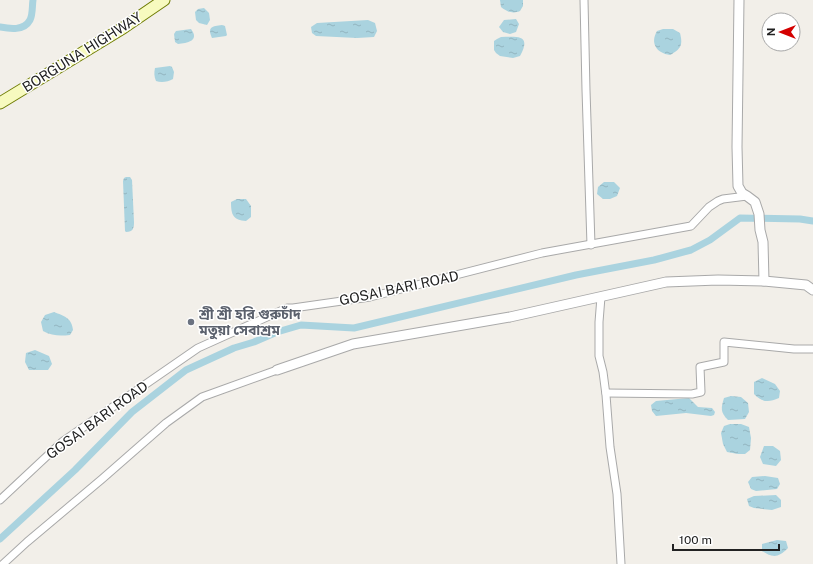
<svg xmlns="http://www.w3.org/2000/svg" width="813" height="564" viewBox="0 0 813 564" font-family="'Public Sans','Noto Sans Bengali',sans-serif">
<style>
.water{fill:url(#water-ripples)}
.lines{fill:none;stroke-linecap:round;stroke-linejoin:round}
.canal{stroke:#aad3df;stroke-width:7}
.minor-casing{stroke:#a9a9a9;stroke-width:9}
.tertiary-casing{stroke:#a9a9a9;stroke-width:11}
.secondary-casing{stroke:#707d05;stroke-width:13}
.minor{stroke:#fff;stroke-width:7}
.tertiary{stroke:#fff;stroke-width:9}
.secondary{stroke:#f7fabf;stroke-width:11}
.worship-dot{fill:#6b7280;stroke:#fff;stroke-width:1.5}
.labels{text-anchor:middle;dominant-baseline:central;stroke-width:3;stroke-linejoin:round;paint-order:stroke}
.street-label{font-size:14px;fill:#222;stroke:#fff}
.worship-label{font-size:14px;font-weight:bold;fill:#5b616d;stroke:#fff;text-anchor:start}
</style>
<defs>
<pattern id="water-ripples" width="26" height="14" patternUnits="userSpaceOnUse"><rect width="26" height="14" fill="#aad3df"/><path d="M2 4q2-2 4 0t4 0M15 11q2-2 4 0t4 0" fill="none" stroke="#92b5bf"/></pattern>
</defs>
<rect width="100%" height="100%" fill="#f2efe9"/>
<g class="water">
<path d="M500 0H523V6L520 11C513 14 507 12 501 7Z"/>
<path d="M204 8 209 13 210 20 207 25 199 23 196 20 195 12 198 9Z"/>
<path d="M516 19 519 24 516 32 510 34 503 32 499 27 504 20Z"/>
<path d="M368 20 375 23 377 31 374 37 357 38 316 36 312 33 311 27 317 23Z"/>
<path d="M222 25 225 26 227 35 226 36 212 38C207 27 212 26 222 25Z"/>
<path d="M191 29C200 41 187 43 178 44L175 42 174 34 176 31Z"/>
<path d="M663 29H673L680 33C683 45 681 49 670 55 656 53 650 43 657 31Z"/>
<path d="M501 37C517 37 532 34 520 56L513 58 500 56 496 53 494 50V41L497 39Z"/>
<path d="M170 66 172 67 174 72 173 79C168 82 161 83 156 81 154 77 154 72 155 68Z"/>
<path d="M126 177H130L132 180 134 222C134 228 133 232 126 232L125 231 123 181 124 178Z"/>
<path d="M604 182H614L620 188 617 196 610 199H603L597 194 598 187Z"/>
<path d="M237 199H246L251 206V217L246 221C233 220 231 215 231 202Z"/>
<path d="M54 312C64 316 72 318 73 330L70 335C60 336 52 336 43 331L41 322 45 315Z"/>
<path d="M35 350 49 356 52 364 48 370H29L25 362 26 353Z"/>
<path d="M762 378 775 384 780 391 779 398C768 403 762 402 754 394V382Z"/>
<path d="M731 396 741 397 748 403 749 412 745 419 728 420C720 412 721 408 724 398Z"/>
<path d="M689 398 698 407 712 408 715 412 714 415 711 416 686 413 656 416 652 411 651 405 656 401Z"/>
<path d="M730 424H741L749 427 751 438 750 450 745 454H738L727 452 723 444 721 433 724 426Z"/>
<path d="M764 446H773L780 451 781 460 776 466 763 464 760 457Z"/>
<path d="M765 476 778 478 780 484 777 489 756 491 751 489 748 482 752 477Z"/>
<path d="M776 495 781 500V507L772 510 754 508 749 506 747 499 754 496Z"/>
<path d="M777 540 786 541 788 548C778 558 773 558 762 551V544Z"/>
</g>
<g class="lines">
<g class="canal">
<path d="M0 27C10 29 24 31 30 20 33 14 32 6 33 0"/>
<path d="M0 539 75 470 132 412 186 370 234 348 254 342 277 332 301 325 354 328 576 275 654 260 691 250 710 240 740 218 800 219 813 221"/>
</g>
<defs>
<g id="minor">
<path d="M584 0 586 90 591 245"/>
<path d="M601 297 599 322V356L603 372 606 395 610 447 617 494 621 564"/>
<path d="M606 393 692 394 701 392 700 367 724 362V342L794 349H813"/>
<path d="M0 500 62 442 198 348 287 308H293L370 297 542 253 691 226 709 207 718 201 723 199 747 196"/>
<path d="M3 564 27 542 102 479 166 423 202 397 277 370"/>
</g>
<g id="tertiary">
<path d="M739 0 737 147 738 186 742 193 747 196 755 202 759 214 760 230 763 242 764 281"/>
<path d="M277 370 353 344 510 317 666 282 718 280 764 281 806 285 813 290"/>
</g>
<path id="secondary" d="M0 103 123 28 164 0"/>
</defs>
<use href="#minor" class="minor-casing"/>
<use href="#tertiary" class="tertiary-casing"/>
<use href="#secondary" class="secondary-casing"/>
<use href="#minor" class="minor"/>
<use href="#tertiary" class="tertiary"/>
<use href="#secondary" class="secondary"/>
</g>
<circle class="worship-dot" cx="191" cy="322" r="4"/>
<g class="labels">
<g class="street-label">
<text transform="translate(82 52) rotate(-32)">BORGUNA HIGHWAY</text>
<text transform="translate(399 288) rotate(-12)">GOSAI BARI ROAD</text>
<text transform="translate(97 420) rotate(-36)">GOSAI BARI ROAD</text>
</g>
<g class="worship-label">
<text x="199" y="314">শ্রী শ্রী হরি গুরুচাঁদ<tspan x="199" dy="16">মতুয়া সেবাশ্রম</tspan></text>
</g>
</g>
<g transform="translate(781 32) rotate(270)"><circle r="19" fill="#ffffff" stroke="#a7a7a7"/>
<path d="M0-3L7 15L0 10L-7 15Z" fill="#d40000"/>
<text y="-6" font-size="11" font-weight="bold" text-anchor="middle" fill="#222222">N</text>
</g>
<path d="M673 544v6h106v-6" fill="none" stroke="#222222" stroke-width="2"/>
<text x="679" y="544" font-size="12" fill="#222222" stroke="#ffffff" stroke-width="3" paint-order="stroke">100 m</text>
</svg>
